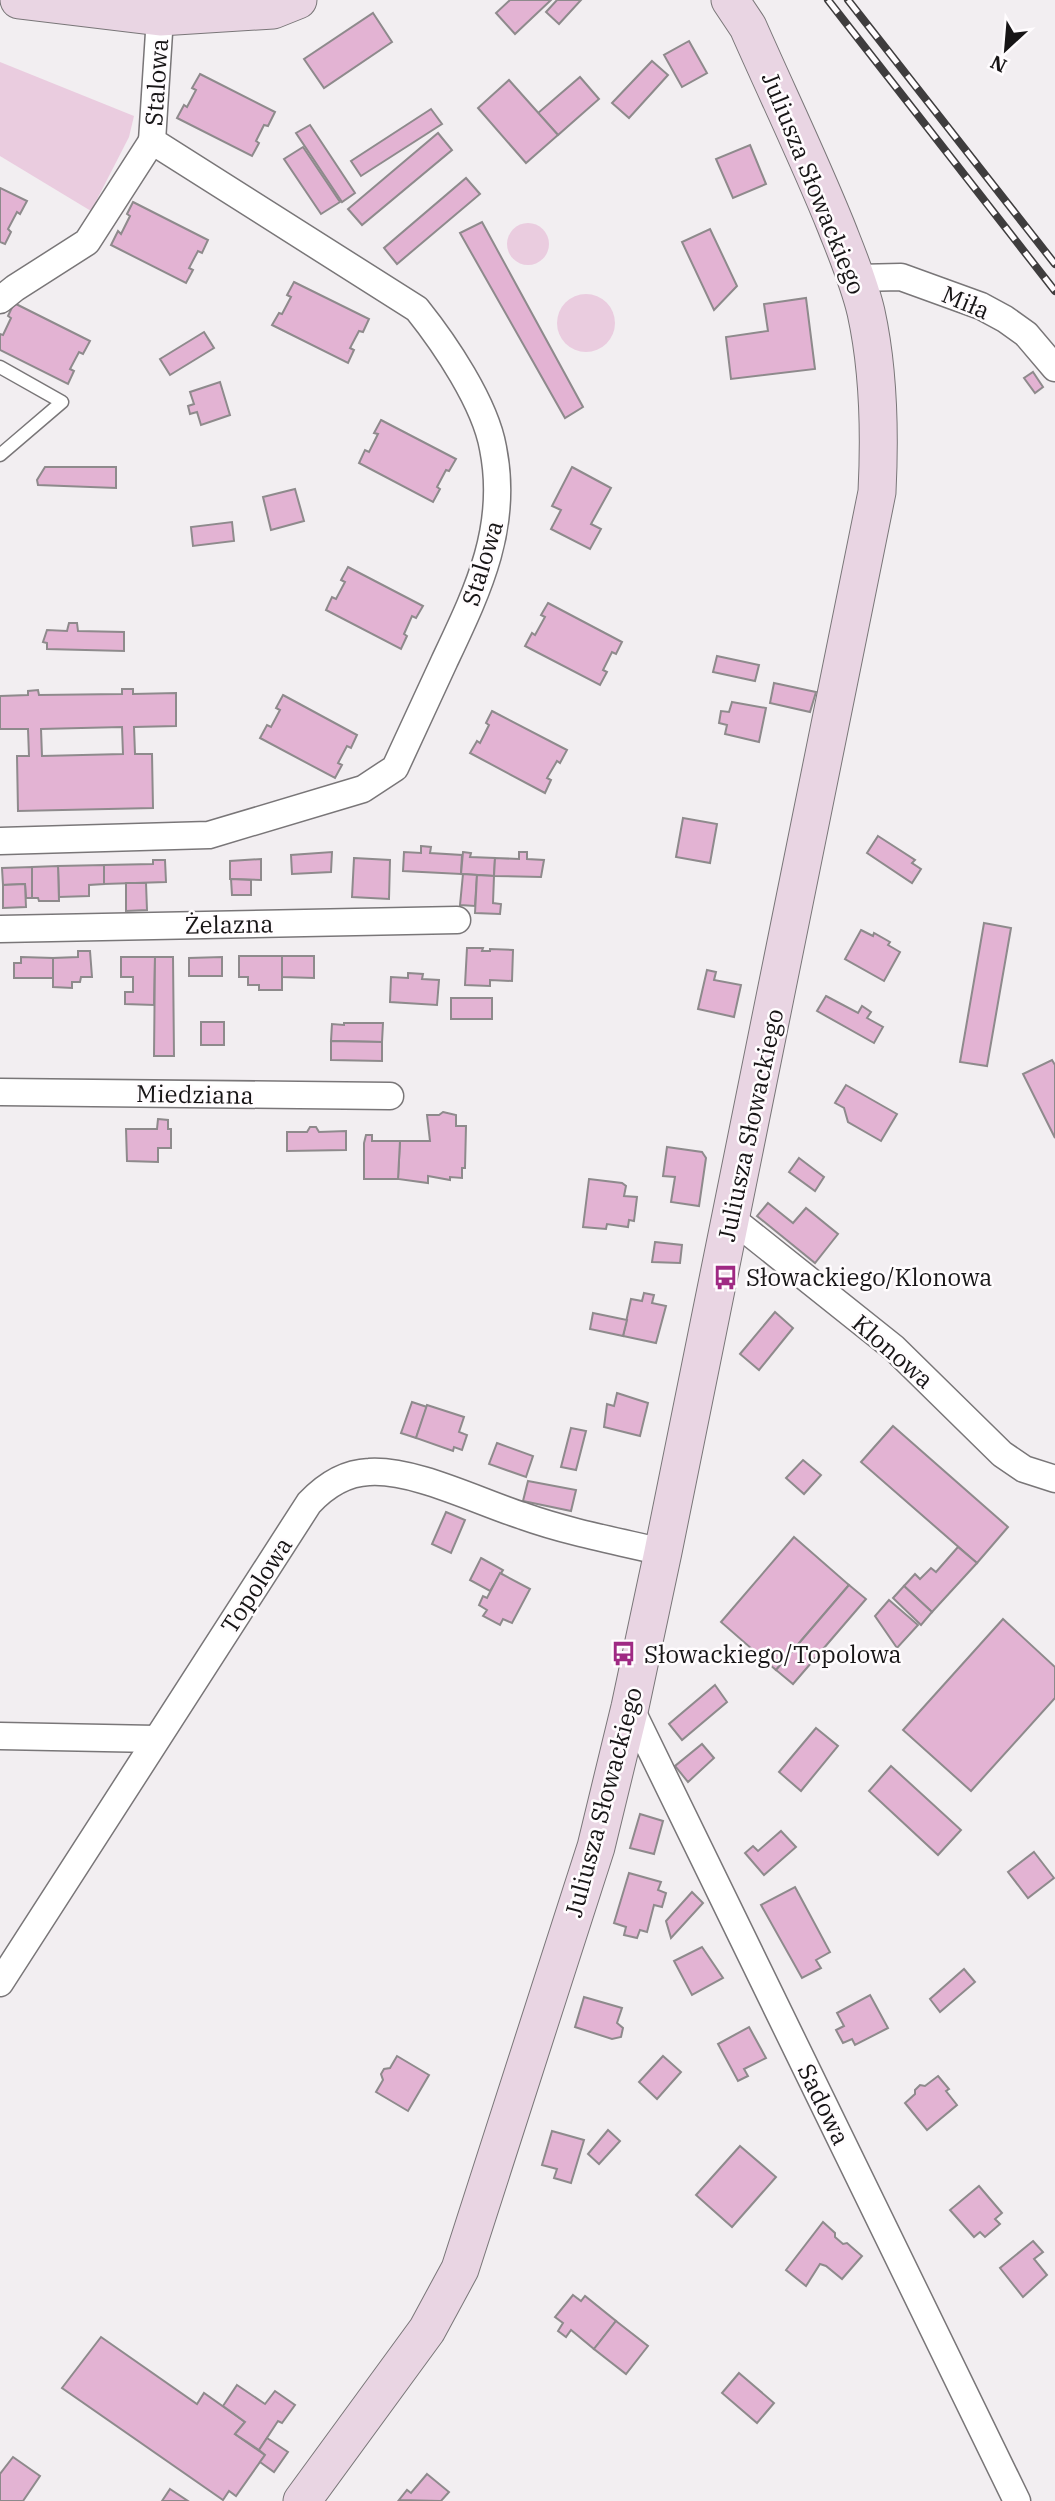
<svg xmlns="http://www.w3.org/2000/svg" width="1055" height="2501" viewBox="0 0 1055 2501" font-family="'IBM Plex Serif',serif">
<style>
.green{fill:#eaccdf}
.building{fill:#e3b3d3;stroke:#8e8a8c;stroke-width:2;fill-rule:evenodd}
.lines{fill:none;stroke-linecap:round;stroke-linejoin:round}
.lane-casing{stroke:#797678;stroke-width:15}
.street-casing{stroke:#797678;stroke-width:29}
.secondary-casing{stroke:#797678;stroke-width:39}
.lane{stroke:#fff;stroke-width:12}
.street{stroke:#fff;stroke-width:26}
.secondary{stroke:#e9d5e3;stroke-width:37}
.rail-casing{stroke:#3f3d3e;stroke-width:8}
.rail{stroke:#fffcfe;stroke-width:5;stroke-dasharray:16;stroke-linecap:butt}
.labels{text-anchor:middle;dominant-baseline:central;stroke-width:5;stroke-linejoin:round;paint-order:stroke}
.street-label{font-size:24px;fill:#171516;stroke:#fffcfe}
.poi-label{font-size:24px;fill:#171516;stroke:#fffcfe;text-anchor:start}
</style>
<rect width="100%" height="100%" fill="#f2eef1"/>
<g class="green">
<path d="M0 62 134 116 129 137 91 211 0 156Z"/>
<circle cx="528" cy="244" r="21"/>
<circle cx="586" cy="323" r="29"/>
</g>
<g class="building">
<path d="M510 0H551L515 34 496 13Z"/>
<path d="M557 0H581L559 24 546 12Z"/>
<path d="M373 13 392 42 324 88 304 59Z"/>
<path d="M689 41 707 73 682 87 664 55Z"/>
<path d="M652 61 668 75 629 118 612 103Z"/>
<path d="M200 74 275 112 268 126 264 125 256 141 259 143 252 156 177 118 184 105 187 107 196 90 192 88Z"/>
<path d="M580 77 599 99 558 135 538 113Z"/>
<path d="M509 80 558 135 526 163 478 108Z"/>
<path d="M431 109 442 124 361 176 351 161Z"/>
<path d="M310 125 355 193 342 202 296 133Z"/>
<path d="M438 133 452 150 362 225 348 209Z"/>
<path d="M750 145 766 184 733 198 716 159Z"/>
<path d="M303 147 340 202 321 214 284 159Z"/>
<path d="M466 178 480 194 397 264 384 248Z"/>
<path d="M0 188 27 201 20 214 17 212 8 229 11 232 5 244 0 242Z"/>
<path d="M133 202 208 240 202 253 198 251 189 268 193 270 186 283 111 245 118 231 121 234 130 216 127 214Z"/>
<path d="M482 222 583 407 565 418 460 233Z"/>
<path d="M710 229 737 286 714 310 682 242Z"/>
<path d="M294 282 369 319 363 332 359 331 350 348 354 350 348 363 272 325 279 313 282 314 291 297 287 295Z"/>
<path d="M806 298 815 369 731 379 726 337 768 331 764 304Z"/>
<path d="M14 303 90 341 83 354 79 352 70 369 74 371 68 384 0 350V334L3 335 11 318 8 316Z"/>
<path d="M204 332 214 348 170 375 160 359Z"/>
<path d="M1033 372 1043 387 1035 393 1024 378Z"/>
<path d="M220 382 230 415 201 425 197 412 190 414 188 406 194 404 190 392Z"/>
<path d="M381 420 456 459 449 471 446 470 437 487 440 489 433 502 359 463 365 450 369 452 378 434 374 433Z"/>
<path d="M45 467H116V488L38 485 37 480Z"/>
<path d="M572 467 611 488 591 524 601 529 590 549 551 529 561 510 552 506Z"/>
<path d="M295 489 304 521 271 530 263 497Z"/>
<path d="M232 522 234 541 193 546 191 527Z"/>
<path d="M348 567 423 606 416 618 412 616 404 634 407 636 401 649 326 610 332 597 336 599 345 582 341 580Z"/>
<path d="M548 603 622 642 616 654 612 652 603 670 607 672 600 685 525 646 532 633 535 635 545 617 541 615Z"/>
<path d="M69 623H77L78 631 124 632V651L47 649V643L43 642 47 630 67 631Z"/>
<path d="M717 656 759 665 755 681 713 672Z"/>
<path d="M774 683 816 692 810 712 770 703Z"/>
<path d="M122 689H133V694L176 693V726L134 727 135 754H152L153 808 18 811 17 756H29L28 729H0V696L28 695V691L38 690 39 695 122 694ZM122 727 123 754 42 756 41 729Z"/>
<path d="M283 695 357 735 351 748 347 746 338 763 342 765 335 778 260 738 267 725 271 727 280 710 276 708Z"/>
<path d="M732 702 766 708 759 742 725 734 727 725 719 723 721 711 729 712Z"/>
<path d="M492 711 567 750 560 763 557 761 547 778 551 780 545 793 470 753 477 741 480 743 489 725 486 723Z"/>
<path d="M683 818 717 824 710 863 676 857Z"/>
<path d="M878 836 915 860 912 863 921 869 912 883 867 853Z"/>
<path d="M421 846 431 847 430 853 462 855 461 874 403 871 404 852 421 853Z"/>
<path d="M332 852 331 872 292 874 291 855Z"/>
<path d="M463 852 471 853 470 857 495 858 494 876 461 874Z"/>
<path d="M519 852H527V859L544 860 541 877 494 876 495 858 519 859Z"/>
<path d="M354 858 390 860 389 899 352 897Z"/>
<path d="M261 859V880L230 879V861Z"/>
<path d="M153 860H165L166 882 104 884V865L153 864Z"/>
<path d="M104 865V884L89 885V896L59 897 58 866Z"/>
<path d="M58 866 59 901H39L38 898H32V867Z"/>
<path d="M32 867V898H26L25 884 3 885 2 868Z"/>
<path d="M463 874 477 875 475 906 460 905Z"/>
<path d="M477 875 494 876 493 903 501 904 500 914 475 913Z"/>
<path d="M231 879 251 880V895H232Z"/>
<path d="M126 883H146L147 910 126 911Z"/>
<path d="M25 884 26 907 3 908V885Z"/>
<path d="M984 923 1011 928 987 1066 960 1062Z"/>
<path d="M861 930 873 936 874 933 890 942 888 945 900 952 884 981 845 959Z"/>
<path d="M467 948H483L482 951H490V949L513 950 512 981 490 980V986L465 985Z"/>
<path d="M78 951H90L92 977H81L80 982H72V988L53 987V958L78 957Z"/>
<path d="M239 956H282V990H259V985H248V977H239Z"/>
<path d="M282 956H314V978L282 977Z"/>
<path d="M21 957 53 958V978H14V963H21Z"/>
<path d="M121 957H155L154 1005 125 1004V992H133V977H121Z"/>
<path d="M155 957H173L174 1056H154Z"/>
<path d="M222 957V976H189V958Z"/>
<path d="M707 970 716 972 714 980 741 985 734 1017 698 1009Z"/>
<path d="M408 973 423 974 422 979 439 980 437 1005 390 1002 391 977 408 978Z"/>
<path d="M826 996 858 1013 862 1006 871 1012 867 1018 883 1027 874 1043 817 1011Z"/>
<rect x="451" y="998" width="41" height="21"/>
<rect x="201" y="1022" width="23" height="23"/>
<path d="M344 1023H383L382 1042 331 1041 332 1024 344 1025Z"/>
<path d="M331 1041 382 1042V1061L331 1060Z"/>
<path d="M1052 1060 1055 1065V1138L1023 1074Z"/>
<path d="M846 1085 897 1114 881 1141 848 1122 844 1108 835 1103Z"/>
<path d="M443 1112 456 1115V1126H466L465 1168H462V1178L450 1177V1180L428 1176V1183L398 1179 400 1141H430L427 1115H439Z"/>
<path d="M158 1119 168 1120V1129H171V1148H158V1162L127 1161 126 1129H157Z"/>
<path d="M310 1127H316L319 1132 346 1131V1150L287 1151V1132H307Z"/>
<path d="M366 1135H372V1141H400L398 1179H364V1143Z"/>
<path d="M667 1147 702 1152 706 1158 699 1206 671 1202 675 1177 663 1176Z"/>
<path d="M799 1158 824 1177 815 1191 789 1172Z"/>
<path d="M589 1179 622 1183 626 1186 624 1196 637 1197 634 1221 629 1220 628 1227 607 1224 606 1229 583 1227Z"/>
<path d="M768 1203 793 1223 806 1208 838 1234 815 1263 757 1216Z"/>
<path d="M655 1242 682 1245 680 1263 652 1262Z"/>
<path d="M644 1293 654 1295 652 1303 666 1306 656 1343 623 1336 631 1299 642 1301Z"/>
<path d="M775 1312 793 1328 759 1370 740 1354Z"/>
<path d="M593 1313 627 1320 623 1336 590 1329Z"/>
<path d="M617 1393 648 1403 640 1436 604 1427 607 1404 614 1406Z"/>
<path d="M412 1402 427 1407 416 1438 401 1433Z"/>
<path d="M427 1405 464 1417 459 1432 467 1435 462 1450 454 1447 453 1451 416 1438Z"/>
<path d="M893 1426 1008 1527 977 1563 861 1462Z"/>
<path d="M571 1428 586 1431 576 1470 561 1467Z"/>
<path d="M497 1443 533 1456 526 1477 489 1464Z"/>
<path d="M803 1460 821 1475 804 1494 786 1478Z"/>
<path d="M528 1481 576 1490 571 1511 523 1501Z"/>
<path d="M446 1512 465 1520 451 1553 432 1544Z"/>
<path d="M794 1537 849 1585 776 1670 721 1622Z"/>
<path d="M958 1547 977 1563 932 1612 904 1586 915 1574 920 1579 931 1568 936 1572Z"/>
<path d="M481 1558 503 1570 490 1591 470 1580Z"/>
<path d="M500 1573 530 1589 512 1623 503 1619 500 1625 483 1616 487 1610 479 1605 483 1596 487 1598Z"/>
<path d="M849 1585 866 1599 793 1684 776 1670Z"/>
<path d="M904 1586 932 1612 921 1625 893 1598Z"/>
<path d="M889 1600 918 1625 897 1648 875 1616Z"/>
<path d="M1003 1619 1055 1667V1698L971 1791 903 1730Z"/>
<path d="M715 1685 727 1702 682 1740 669 1724Z"/>
<path d="M816 1728 838 1746 801 1791 779 1772Z"/>
<path d="M702 1744 714 1758 688 1782 675 1766Z"/>
<path d="M891 1766 961 1830 938 1855 869 1791Z"/>
<path d="M640 1814 663 1821 654 1854 630 1848Z"/>
<path d="M781 1831 796 1847 764 1875 745 1853 753 1846 758 1851Z"/>
<path d="M1034 1852 1054 1878 1028 1898 1008 1872Z"/>
<path d="M629 1873 661 1882 658 1890 666 1893 662 1907 654 1905 647 1932 640 1930 637 1938 624 1935 626 1927 614 1923Z"/>
<path d="M795 1887 830 1952 816 1960 821 1968 802 1978 761 1905Z"/>
<path d="M692 1892 703 1903 671 1938 666 1921Z"/>
<path d="M702 1947 723 1978 692 1995 674 1961Z"/>
<path d="M964 1969 975 1982 940 2012 930 1999Z"/>
<path d="M870 1995 888 2028 855 2045 852 2039 843 2043 836 2030 844 2026 837 2013Z"/>
<path d="M584 1997 622 2008 617 2023 623 2028 621 2037 612 2039 575 2027Z"/>
<path d="M749 2027 766 2058 744 2069 748 2076 738 2081 718 2044Z"/>
<path d="M397 2056 429 2075 408 2111 376 2092 383 2080 381 2074 384 2069 390 2068Z"/>
<path d="M663 2056 681 2072 657 2099 639 2082Z"/>
<path d="M938 2076 949 2089 946 2091 957 2105 927 2130 905 2103 915 2094V2090L920 2085 925 2086Z"/>
<path d="M608 2130 620 2141 599 2164 588 2154Z"/>
<path d="M552 2131 584 2140 571 2183 554 2178 557 2169 542 2165Z"/>
<path d="M740 2146 776 2177 732 2227 696 2195Z"/>
<path d="M979 2186 1002 2213 995 2219 1000 2224 985 2237 980 2232 974 2237 950 2210Z"/>
<path d="M823 2222 835 2233V2237L843 2244 847 2243 862 2256 842 2279 826 2266 820 2264 806 2286 786 2270Z"/>
<path d="M1033 2241 1043 2252 1034 2259 1047 2275 1023 2297 1000 2268Z"/>
<path d="M573 2295 581 2301 585 2296 616 2321 594 2349 571 2330 566 2337 558 2331 563 2323 555 2317Z"/>
<path d="M616 2321 648 2346 626 2374 594 2349Z"/>
<path d="M101 2337 197 2404 204 2393 245 2422 235 2434 265 2455 236 2496 229 2491 223 2500 62 2388Z"/>
<path d="M739 2373 774 2403 757 2423 722 2393Z"/>
<path d="M237 2385 265 2404 275 2391 295 2405 282 2423 278 2421 259 2450 235 2434 245 2422 223 2406Z"/>
<path d="M267 2438 288 2452 274 2472 260 2462 265 2455 259 2450Z"/>
<path d="M13 2457 40 2476 23 2501H0V2474Z"/>
<path d="M427 2474 449 2492 441 2501 399 2500 407 2490 411 2493Z"/>
<path d="M170 2489 188 2501H162Z"/>
</g>
<g class="lines">
<defs>
<path id="lane" d="M0 367 62 402 0 455"/>
<g id="street">
<path d="M857 278 901 277 981 306 1005 319 1026 334 1055 368"/>
<path d="M0 300 15 288 87 242 152 141"/>
<path d="M0 841 209 835 363 789 395 768C411 733 428 697 444 662 477 592 509 528 493 448 485 403 445 344 417 309L152 141 160 17"/>
<path d="M0 929 457 920"/>
<path d="M0 1092 390 1096"/>
<path d="M731 1218 894 1348 1002 1454 1024 1469 1055 1479"/>
<path d="M630 1707 1017 2501"/>
<path d="M0 1736 156 1739"/>
<path d="M0 1983 309 1503C325 1486 345 1473 369 1472 414 1469 479 1502 523 1516 568 1532 616 1541 663 1552"/>
</g>
<g id="secondary">
<path d="M19 0 160 17 273 10 298 0"/>
<path d="M302 2501 427 2330 460 2269 596 1847 630 1707 663 1552 877 492C880 432 879 371 866 312 859 282 847 254 836 226 809 159 777 93 748 27L730 0"/>
</g>
</defs>
<use href="#lane" class="lane-casing"/>
<use href="#street" class="street-casing"/>
<use href="#secondary" class="secondary-casing"/>
<use href="#lane" class="lane"/>
<use href="#street" class="street"/>
<use href="#secondary" class="secondary"/>
<defs>
<g id="rail">
<path d="M828 0 1055 291"/>
<path d="M848 0 1055 264"/>
</g>
</defs>
<use href="#rail" class="rail-casing"/>
<use href="#rail" class="rail"/>
</g>
<defs>
<symbol id="bus-bare" viewBox="-9 -9 18 18"><path d="M-5-6H5V4H4V6H2V4H-2V6H-4V4H-5ZM-3.5-4V0h7V-4ZM-3.5 1.2v1.5H-2V1.2ZM2 1.2v1.5H3.5V1.2Z" fill="#9f2983" stroke="#fffcfe" stroke-width="2.5" paint-order="stroke"/></symbol>
</defs>
<g fill-rule="evenodd">
<use href="#bus-bare" x="708" y="1260" width="35" height="35"/>
<use href="#bus-bare" x="606" y="1636" width="35" height="35"/>
</g>
<g class="labels">
<g class="street-label">
<text transform="translate(156 82) rotate(-86)">Stalowa</text>
<text transform="translate(814 183) rotate(68)">Juliusza Słowackiego</text>
<text transform="translate(966 302) rotate(23)">Miła</text>
<text transform="translate(482 563) rotate(-73)">Stalowa</text>
<text transform="translate(229 924) rotate(-1)">Żelazna</text>
<text transform="translate(195 1094) rotate(1)">Miedziana</text>
<text transform="translate(750 1125) rotate(-78)">Juliusza Słowackiego</text>
<text transform="translate(893 1351) rotate(41)">Klonowa</text>
<text transform="translate(256 1585) rotate(-57)">Topolowa</text>
<text transform="translate(603 1802) rotate(-75)">Juliusza Słowackiego</text>
<text transform="translate(824 2104) rotate(64)">Sadowa</text>
</g>
<g class="poi-label">
<text x="746" y="1277">Słowackiego/Klonowa</text>
<text x="644" y="1654">Słowackiego/Topolowa</text>
</g>
</g>
<g transform="translate(1006 49) rotate(206)" stroke="#fffcfe" stroke-width="5" paint-order="stroke">
<path d="M0-5L12 26L0 18L-12 26Z" fill="#171516"/>
<text y="-10" font-size="19" font-weight="bold" text-anchor="middle" fill="#171516">N</text>
</g>
</svg>
